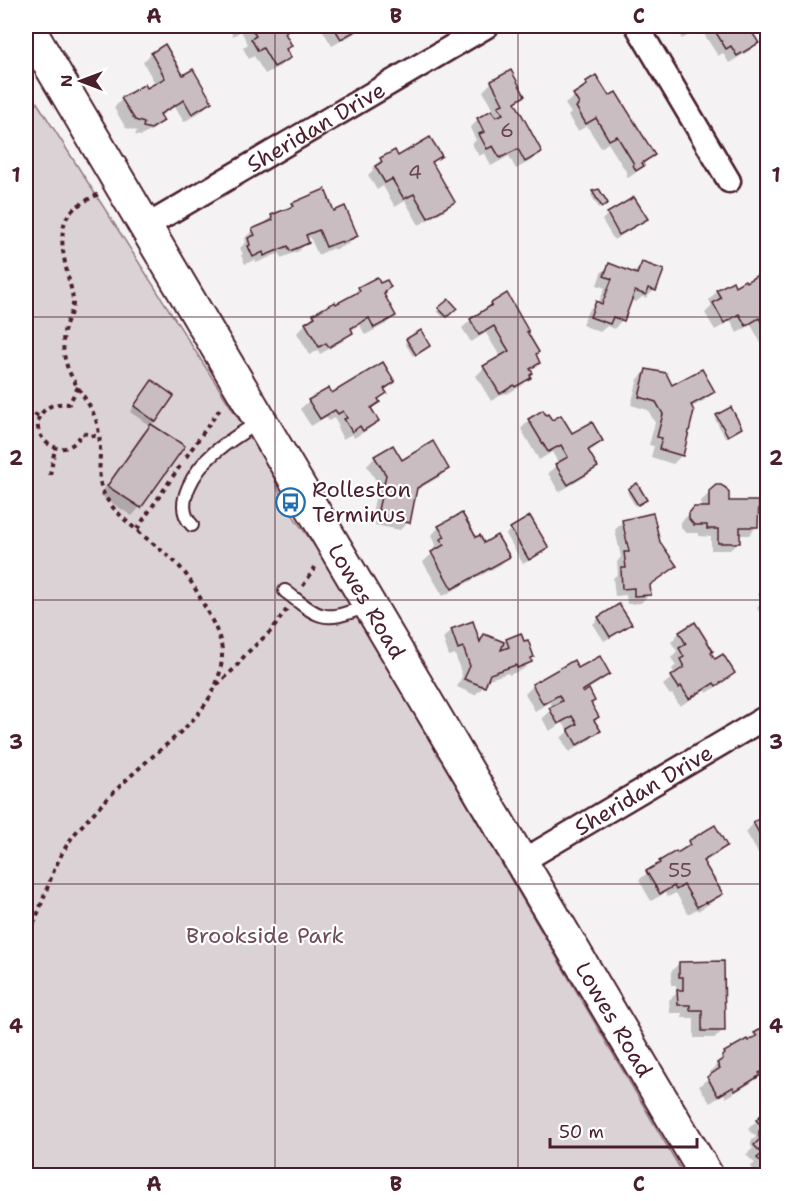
<svg xmlns="http://www.w3.org/2000/svg" width="793" height="1201" viewBox="0 0 793 1201" font-family="'Shantell Sans',sans-serif">
<style>
.green{fill:#dbd2d5;stroke:#927880;stroke-width:1.5}
.shadow{fill:#0003;fill-rule:evenodd}
.building{fill:#cabdc1;stroke:#4a1f2b;stroke-width:1.5}
.lines{fill:none;stroke-linecap:round;stroke-linejoin:round}
.service-casing{stroke:#4a1f2b;stroke-width:16}
.minor-casing{stroke:#4a1f2b;stroke-width:27}
.secondary-casing{stroke:#4a1f2b;stroke-width:36}
.path{stroke:#4a1f2b;stroke-width:4;stroke-dasharray:4.5 4.5;stroke-linecap:butt}
.service{stroke:#fff;stroke-width:12}
.minor{stroke:#fff;stroke-width:22}
.secondary{stroke:#fff;stroke-width:32}
.grid{fill:none;stroke:#4a1f2b;stroke-width:1.5;stroke-opacity:0.55}
.labels{text-anchor:middle;dominant-baseline:central;stroke-width:4.5;stroke-linejoin:round;paint-order:stroke}
.number-label{font-size:20px;fill:#6a4650}
.street-label{font-size:22px;fill:#4a1f2b;stroke:#fff}
.poi-label{font-size:22px;fill:#4a1f2b;stroke:#fff;text-anchor:start}
.park-label{font-size:22px;fill:#6e4c56;stroke:#fff}
.neatline{fill:none;stroke:#4a1f2b;stroke-width:2}
.grid-label{font-size:20px;text-anchor:middle;font-weight:bold;fill:#4a1f2b}
</style>
<rect width="100%" height="100%" fill="#f4f2f2"/>
<filter id="ink" filterUnits="userSpaceOnUse"><feTurbulence type="fractalNoise" baseFrequency=".0167" numOctaves="2"/><feDisplacementMap in="SourceGraphic" scale="12" xChannelSelector="R" yChannelSelector="G"/><feConvolveMatrix kernelMatrix="1 2 1 2 8 2 1 2 1" color-interpolation-filters="sRGB"/></filter>
<g filter="url(#ink)">
<path class="green" d="M29 90 273 473C280 504 304 529 321 555L684 1175H26V94Z"/>
<g class="shadow">
<path d="M227 26H282L285 31 283 33 290 45 285 50 289 57 280 66 265 74 254 56 249 59 243 48 248 44 241 31 233 36Z"/>
<path d="M320 26H368L332 46Z"/>
<path d="M675 26H746L757 43 749 51 729 63 723 53 718 56 702 31 696 35 694 32 682 39Z"/>
<path d="M164 46 183 77 210 102 202 111 184 122 175 107 160 116 162 121 154 129 141 136 135 135 137 131 126 128 114 108 122 99 146 90 156 85 143 62 151 54Z"/>
<path d="M511 72 523 95 514 104 541 152 532 160 516 169 509 156 491 166 485 153 479 156 472 144 476 140 470 128 478 120 494 111 483 91 491 83Z"/>
<path d="M586 83 609 98 653 155 634 174 628 178 626 174 627 173 608 143 601 148 587 126 578 131 568 116 571 113 565 104 579 93 578 91Z"/>
<path d="M394 152 398 158 440 156 431 164 453 201 445 210 419 225 405 201 395 207 383 186 377 190 368 175 373 170 372 168 381 160Z"/>
<path d="M593 192 604 205 599 208 591 195Z"/>
<path d="M634 199 646 219 640 224 614 240 602 220 608 214Z"/>
<path d="M293 204 333 213 356 236 348 244 334 250 333 248 318 255 310 237 306 239 307 242 299 251 281 258 280 253 256 263 255 260 245 264 241 255 243 254 240 248 246 242 245 238 253 230 263 225 271 217 287 210Z"/>
<path d="M642 264 654 290 646 298 642 297 636 302 630 300 622 320 614 329 607 326 600 332 582 325 588 311 596 303 598 304 605 288 597 285 601 273 609 265 633 274Z"/>
<path d="M768 271V351L766 352 751 325 737 333 731 321 715 330 705 313 712 306 709 300 717 291 745 284Z"/>
<path d="M359 288 384 292 382 295 394 315 386 324 365 335 360 325 350 331 351 332 343 341 320 354 318 350 310 355 297 333 314 315 335 306 351 297Z"/>
<path d="M449 301 455 308 444 318 437 311Z"/>
<path d="M491 304 526 333 539 362 530 371 528 376 529 378 521 386 507 394 505 393 491 401 476 376 484 368 501 358 486 333 471 342 462 328 471 320 482 313Z"/>
<path d="M407 340 426 348 413 356 405 343Z"/>
<path d="M647 370 672 387 713 391 705 400 690 408 682 455 673 464 651 457 654 446 649 445 655 423 648 410 631 405 638 379Z"/>
<path d="M152 382 155 421 151 425 140 507 132 516 100 495 142 434 150 426 130 412 147 387Z"/>
<path d="M393 382 384 391 385 393 371 410 377 421 369 429 354 438 352 434 343 439 337 428 339 426 334 418 329 421 326 417 311 426 300 409 309 401Z"/>
<path d="M717 417 738 430 725 437 715 419Z"/>
<path d="M529 420 551 422 572 435 602 441 593 449 588 452 596 467 588 475 559 492 548 473 559 464 552 452 539 460 521 429Z"/>
<path d="M375 457 448 468 439 477 415 491 408 522 400 530 375 525 376 519 371 518 378 484 367 466Z"/>
<path d="M716 487 727 502 757 526 749 535H739V542L730 550H711V537L699 536V533H686L681 528V522L695 508H701V501Z"/>
<path d="M629 490 642 502 635 506 627 492Z"/>
<path d="M623 521 658 542 675 566 666 575 648 587 649 594 641 603 627 604 626 595 615 596 613 578 618 574 617 562 621 557 615 530ZM622 525H625L632 559H629Z"/>
<path d="M439 527 475 539 508 557 500 565 443 596 423 562 434 552 433 549 436 545 431 536Z"/>
<path d="M511 529 547 547 542 553 523 564 506 534Z"/>
<path d="M768 585V628L757 608 762 602 758 594Z"/>
<path d="M619 606 630 624 624 629 604 641 593 624 599 618Z"/>
<path d="M694 624 715 661 733 673 725 681 707 693 706 690 680 706 672 694 670 695 663 685 675 675 672 669 676 665 671 658 677 651 671 642 679 633Z"/>
<path d="M768 628V640L764 632Z"/>
<path d="M452 630 478 641 484 635 503 643 506 640 520 635 533 657 530 659 531 662 522 670 509 675 508 673 486 680 483 687 475 695 457 687 462 676 455 654 449 656 443 638Z"/>
<path d="M578 671 608 674 600 682 587 690 593 700 590 704 593 721 599 731 591 739 569 752 561 738 568 731 563 723 549 731 542 718 553 708 550 702 535 711 525 694 533 686Z"/>
<path d="M768 794V847L758 853 746 832 754 823 766 817 758 803Z"/>
<path d="M689 843 726 846 717 854 703 863 721 894 712 902 698 911 697 909 688 914 676 893 668 897 665 893 651 901 639 880 660 862 676 855Z"/>
<path d="M679 963 723 1030 715 1038H694V1018H682V1013H670L669 1000 676 994V985H671V972Z"/>
<path d="M768 1027V1071L757 1077 751 1083 726 1098 724 1094 710 1103 699 1086 711 1076 709 1072 715 1067 717 1062 725 1054 747 1042 755 1034Z"/>
<path d="M768 1110V1172L764 1176H758L750 1167 755 1163 746 1155 753 1148 751 1146V1141L756 1137 748 1129Z"/>
</g>
<g class="building">
<path d="M250 26H283L287 32 285 33 292 46 286 49 291 58 274 67 263 48 258 51 251 39 256 36Z"/>
<path d="M333 26H364L341 39Z"/>
<path d="M712 26H748L759 43 737 56 731 46 726 49Z"/>
<path d="M165 44 183 75 193 69 212 102 192 114 184 100 160 114 164 121 151 129 143 127 144 123 135 120 121 98 145 84 147 88 165 78 151 53Z"/>
<path d="M511 70 525 96 515 102 542 152 525 162 518 149 500 158 493 146 487 149 479 134 484 132 477 118 492 110 496 117 503 114 498 106 503 104 491 81Z"/>
<path d="M596 75 609 96 616 92 655 155 642 163 644 166 636 171 633 165 634 164 617 136 609 140 596 118 586 124 576 107 579 104 573 94 587 85 585 82Z"/>
<path d="M430 137 442 156 432 162 455 202 428 218 414 194 404 199 392 179 385 183 375 166 382 162 380 158 395 150 398 156Z"/>
<path d="M325 189 334 211 345 206 358 236 342 243V241L326 247 319 230 306 235 309 243 290 251 288 246 264 256 263 252 253 257 248 246 250 245 248 238 255 235 252 229 273 220 271 215 294 206 292 203Z"/>
<path d="M599 189 608 203 602 207 592 191Z"/>
<path d="M634 197 648 219 619 235 607 213Z"/>
<path d="M642 262 664 270 656 291 648 288 646 295 635 291 624 321 613 317 610 324 590 317 596 301 602 304 612 279 604 276 609 263 637 274Z"/>
<path d="M768 269V333L759 318 746 326 739 314 724 323 713 303 721 298 716 290 733 281 735 286 745 280 746 282Z"/>
<path d="M377 277 380 283 387 280 391 287 385 291 386 293 384 294 396 316 374 328 369 318 351 328 353 333 329 347 326 343 319 347 305 323 315 317 313 314 335 302 336 304 360 291 358 287Z"/>
<path d="M507 293 529 332H527L539 352 536 354 540 363 530 369 533 373 530 375 531 378 515 387 514 385 500 394 483 366 509 351 494 326 479 335 470 319 492 305 491 303Z"/>
<path d="M449 299 457 308 447 317 438 308Z"/>
<path d="M421 330 430 346 416 355 406 339Z"/>
<path d="M383 362 395 382 384 389 387 393 378 399 380 402 371 408 379 421 363 431 360 426 352 432 344 419 347 418 343 411 338 414 335 410 320 419 308 400 329 388 332 393Z"/>
<path d="M646 369 666 373 672 385 702 369 715 392 691 405 694 411 683 456 659 449 662 438 657 437 663 414 656 402 639 397Z"/>
<path d="M152 380 174 396 156 422 134 406Z"/>
<path d="M731 407 742 428 728 436 716 415Z"/>
<path d="M543 410 546 415 548 414 552 420 561 415 572 433 592 422 603 441 588 450 598 467 568 485 555 464 568 457 561 445 548 452 528 419Z"/>
<path d="M151 424 185 446 141 508 107 486Z"/>
<path d="M433 441 449 469 417 488 410 523 382 517 383 511 378 510 386 475 374 456 393 445 402 460Z"/>
<path d="M637 483 647 500 638 505 628 489Z"/>
<path d="M716 485H721L726 488 729 493V501H759L758 527H740V543H718V529H707V525H694L689 519V513L694 507H709V491Z"/>
<path d="M462 513 476 537 480 535 484 543 497 535 510 557 452 589 431 552 444 545 440 539 445 537 438 526Z"/>
<path d="M653 513 660 542 677 566 650 585 651 595 634 596V588L622 589 621 568H626L624 552H629L622 520Z"/>
<path d="M530 516 549 548 529 560 510 528Z"/>
<path d="M619 604 632 624 610 637 598 617Z"/>
<path d="M473 621 480 642 484 634 504 642 501 650 509 647 506 639 521 633 524 641 528 640 534 657 531 658 532 662 517 668 516 665 490 674 485 687 464 679 470 666 463 647 458 649 451 629Z"/>
<path d="M695 622 713 651 711 653 715 659 723 654 735 673 716 686 714 683 689 699 681 686 679 688 671 676 684 667 680 659 684 657 679 648 686 644 679 632Z"/>
<path d="M600 656 610 674 582 691 583 693 589 689 595 701 591 703 599 717 594 720 601 731 577 745 568 729 577 724 572 716 558 724 549 708 562 701 559 695 543 704 532 684 574 660 578 668Z"/>
<path d="M768 814V845L766 846 753 822Z"/>
<path d="M715 825 727 846 703 861 723 894 707 903 706 902 697 907 684 885 676 890 674 886 660 894 646 871 660 863 659 861 676 851 677 853 690 845 688 841Z"/>
<path d="M724 961 725 1031H702V1010H690V1005H678L677 990H683V977H679V962Z"/>
<path d="M768 1025V1069L759 1073 761 1075 735 1091 733 1087 718 1096 707 1077 720 1068 717 1063 723 1059 722 1056 725 1054 724 1052 747 1039 748 1041 757 1036 754 1033Z"/>
<path d="M768 1108V1168L757 1158 762 1154 754 1145 760 1139 759 1137V1131L763 1127 756 1120Z"/>
</g>
<g class="lines">
<defs>
<g id="service">
<path d="M192 525C171 504 197 468 214 453 228 441 245 431 260 421"/>
<path d="M285 591C295 598 309 612 321 615 335 620 354 610 368 606"/>
</g>
<g id="minor">
<path d="M637 26 729 181"/>
<path id="s1" d="M145 227 487 26"/>
<path id="s2" d="M521 862 768 716"/>
</g>
<g id="secondary">
<path id="s3" d="M27 26 707 1176"/>
</g>
</defs>
<use href="#service" class="service-casing"/>
<use href="#minor" class="minor-casing"/>
<use href="#secondary" class="secondary-casing"/>
<g class="path">
<path d="M78 387 69 404C61 403 52 404 46 409 20 429 62 471 82 433L99 437"/>
<path d="M26 410 40 417"/>
<path d="M186 457 222 406"/>
<path d="M50 475 55 448"/>
<path d="M137 529 180 466"/>
<path d="M303 586 316 566"/>
<path d="M217 685 234 669 246 654 272 630 287 609"/>
<path d="M26 940C45 904 51 861 78 830 96 810 115 790 135 772 170 739 220 710 222 656 223 642 215 626 208 613 199 595 189 575 174 561 154 543 117 518 105 496 97 482 100 466 100 451 100 441 99 430 96 420 89 399 70 382 65 359 63 350 62 338 65 328 67 319 73 312 73 303 73 292 69 282 67 272 63 255 58 229 69 214 76 205 89 199 99 194"/>
</g>
<use href="#service" class="service"/>
<use href="#minor" class="minor"/>
<use href="#secondary" class="secondary"/>
</g>
</g>
<path class="grid" d="M275 26V1176M518 26V1176M26 317H768M26 600H768M26 884H768"/>
<defs>
<symbol id="bus-ring" viewBox="-11 -11 22 22"><circle r="9.5" fill="#fff" stroke="#1f6fb2" stroke-width="1.5"/><path d="M-5-6H5V4H4V6H2V4H-2V6H-4V4H-5ZM-3.5-4V0h7V-4ZM-3.5 1.2v1.5H-2V1.2ZM2 1.2v1.5H3.5V1.2Z" fill="#1f6fb2"/></symbol>
</defs>
<g fill-rule="evenodd">
<use href="#bus-ring" x="274" y="486" width="33" height="33"/>
</g>
<g class="labels">
<g class="number-label">
<text x="507" y="130">6</text>
<text x="415" y="172">4</text>
<text x="680" y="870">55</text>
</g>
<g class="street-label">
<text stroke="none"><textPath href="#s1" startOffset="198">Sheridan Drive</textPath></text>
<text stroke="none"><textPath href="#s3" startOffset="668">Lowes Road</textPath></text>
<text stroke="none"><textPath href="#s2" startOffset="142">Sheridan Drive</textPath></text>
<text stroke="none"><textPath href="#s3" startOffset="1154">Lowes Road</textPath></text>
</g>
<g class="poi-label">
<text x="312" y="489">Rolleston<tspan x="312" dy="25">Terminus</tspan></text>
</g>
<g class="park-label">
<text x="265" y="935">Brookside Park</text>
</g>
</g>
<rect width="793" height="1201" fill="none" stroke="#fff" stroke-width="66"/>
<g transform="translate(81 81) rotate(270)" stroke="#ffffff" stroke-width="4.5" paint-order="stroke">
<path d="M0-4.5L10 22L0 15L-10 22Z" fill="#4a1f2b"/>
<text y="-9" font-size="16" font-weight="bold" text-anchor="middle" fill="#4a1f2b">N</text>
</g>
<path d="M550 1138v9h147v-9" fill="none" stroke="#4a1f2b" stroke-width="3"/>
<text x="559" y="1138" font-size="18" fill="#4a1f2b" stroke="#ffffff" stroke-width="4.5" paint-order="stroke">50 m</text>
<rect x="33" y="33" width="727" height="1135" class="neatline"/>
<g class="grid-label">
<text x="154" y="23">A</text>
<text x="396" y="23">B</text>
<text x="639" y="23">C</text>
<text x="16" y="182">1</text>
<text x="776" y="182">1</text>
<text x="16" y="465">2</text>
<text x="776" y="465">2</text>
<text x="16" y="749">3</text>
<text x="776" y="749">3</text>
<text x="16" y="1033">4</text>
<text x="776" y="1033">4</text>
<text x="154" y="1191">A</text>
<text x="396" y="1191">B</text>
<text x="639" y="1191">C</text>
</g>
</svg>
